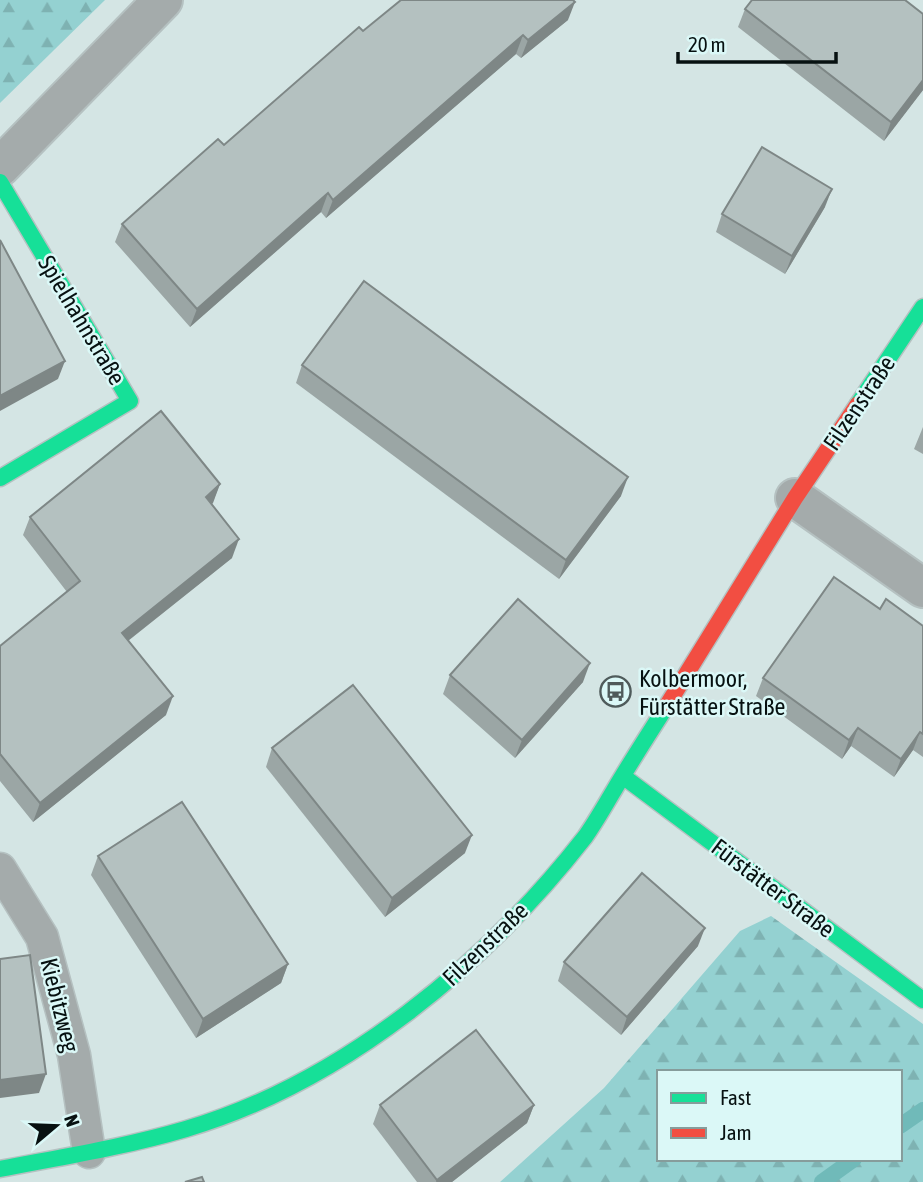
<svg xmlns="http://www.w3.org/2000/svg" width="923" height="1182" viewBox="0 0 923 1182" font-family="'Asap Condensed',sans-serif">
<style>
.forest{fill:url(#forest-firs);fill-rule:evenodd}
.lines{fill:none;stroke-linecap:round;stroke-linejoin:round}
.stream{stroke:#70bab9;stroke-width:16}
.lane-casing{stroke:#b5c1c1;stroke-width:35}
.street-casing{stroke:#b5c1c1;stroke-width:42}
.fast-casing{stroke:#b5c1c1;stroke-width:19}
.jam-casing{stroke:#b5c1c1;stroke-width:19}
.lane{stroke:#a4abab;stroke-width:32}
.street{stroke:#a4abab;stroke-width:38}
.fast{stroke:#16e098;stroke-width:16}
.jam{stroke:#f24e42;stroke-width:16}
.wall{fill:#9ba6a5}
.shaded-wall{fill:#7e8786}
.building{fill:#b4c1c0;stroke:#7e8786;stroke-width:2}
.labels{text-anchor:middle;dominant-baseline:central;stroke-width:5;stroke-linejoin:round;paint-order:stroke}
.street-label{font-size:24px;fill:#071111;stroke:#dbf8f7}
.poi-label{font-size:24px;fill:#071111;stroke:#dbf8f7;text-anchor:start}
</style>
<defs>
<pattern id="forest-firs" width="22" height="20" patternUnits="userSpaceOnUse" patternTransform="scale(1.75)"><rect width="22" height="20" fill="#94d1d1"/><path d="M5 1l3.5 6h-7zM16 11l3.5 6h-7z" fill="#7eb2b2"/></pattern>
</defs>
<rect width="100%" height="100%" fill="#d4e5e4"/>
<g class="forest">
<path d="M0 0H105L0 103Z"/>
<path d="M771 916 923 1024V1182H500L604 1088 740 931ZM659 1072H900V1159H659Z"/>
</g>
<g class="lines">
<g class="stream">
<path d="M900 1126 923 1110"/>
<path d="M822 1182 854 1159"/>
</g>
<defs>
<path id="lane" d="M0 869 42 937 74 1055 89 1152"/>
<g id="street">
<path d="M0 167 163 0"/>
<path d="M795 498 923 588"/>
</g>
<g id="fast">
<path d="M0 182 130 401 0 478"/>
<path d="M858 404 923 307"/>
<path d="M624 777 923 1000"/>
<path d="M0 1169C62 1157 125 1147 186 1129 342 1083 486 964 585 837 595 823 604 807 613 792 630 763 648 735 666 707"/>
</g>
<path id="jam" d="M666 707 795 498 858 404"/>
</defs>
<use href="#lane" class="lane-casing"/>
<use href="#street" class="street-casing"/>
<use href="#fast" class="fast-casing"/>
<use href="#jam" class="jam-casing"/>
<use href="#lane" class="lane"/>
<use href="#street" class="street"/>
<use href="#fast" class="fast"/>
<use href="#jam" class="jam"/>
</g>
<g class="wall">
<path d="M745 9 923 90 884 141 738 27Z"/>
<path d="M568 20 521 58 516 54 326 218 321 212 190 327 115 242 122 224 224 145 363 31Z"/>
<path d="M825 207 785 274 716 232 722 214Z"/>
<path d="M302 365 621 496 559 579 296 383Z"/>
<path d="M923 427V454L914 449Z"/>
<path d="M220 484 212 504 232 558 128 641 166 715 33 822 0 781V646L67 592 23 535 30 517Z"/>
<path d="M880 609 923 626V757L913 750 894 777 851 746 842 759 756 696 763 678Z"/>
<path d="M450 675 583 682 515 758 443 694Z"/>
<path d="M272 748 465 853 385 917 266 767Z"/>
<path d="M98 856 288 964 281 983 196 1038 91 875Z"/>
<path d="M698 946 621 1035 558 981 564 962Z"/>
<path d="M380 1105H534L527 1123 452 1182H417L373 1124Z"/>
</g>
<g class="shaded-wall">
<path d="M575 2 568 20 521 58 528 40Z"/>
<path d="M523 35 516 54 326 218 333 200Z"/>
<path d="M923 80V90L884 141 891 122Z"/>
<path d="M832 189 825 207 785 274 792 256Z"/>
<path d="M328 193 321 212 190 327 197 309Z"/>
<path d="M65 361 58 379 0 411V396Z"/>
<path d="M628 477 621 496 559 579 566 560Z"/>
<path d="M220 484 213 503 199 515 206 497Z"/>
<path d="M239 539 232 558 115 651 122 633Z"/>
<path d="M590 663 583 682 515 758 522 740Z"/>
<path d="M173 696 166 715 33 822 40 803Z"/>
<path d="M858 728 851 746 842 759 849 740Z"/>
<path d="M920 732 913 750 894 777 901 759Z"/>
<path d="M472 835 465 853 385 917 392 898Z"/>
<path d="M705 928 698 946 621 1035 627 1017Z"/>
<path d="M288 964 281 983 196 1038 203 1019Z"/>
<path d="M46 1074 39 1093 0 1098V1080Z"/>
<path d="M534 1105 527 1123 452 1182H436L437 1180Z"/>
</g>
<g class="building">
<path d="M401 0H573L575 2 528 40 523 35 333 200 328 193 197 309 122 224 218 139 224 145 359 27 363 31Z"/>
<path d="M752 0H905L923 14V80L891 122 745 9Z"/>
<path d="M762 147 832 189 792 256 722 214Z"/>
<path d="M0 240 65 361 0 396Z"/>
<path d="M364 281 628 477 566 560 302 365Z"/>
<path d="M161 411 220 484 206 497 239 539 122 633 173 696 40 803 0 754V646L80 581 30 517Z"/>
<path d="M834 577 880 609 886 599 923 626V734L920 732 901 759 858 728 849 740 763 678Z"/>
<path d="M518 599 590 663 522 740 450 675Z"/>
<path d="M353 685 472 835 392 898 272 748Z"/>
<path d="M182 802 288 964 203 1019 98 856Z"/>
<path d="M642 873 705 928 627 1017 564 962Z"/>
<path d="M30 955 46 1074 0 1080V959Z"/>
<path d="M476 1030 534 1105 437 1180 380 1105Z"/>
<path d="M202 1177 204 1182H185Z"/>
</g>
<defs>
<symbol id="bus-ring" viewBox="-11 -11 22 22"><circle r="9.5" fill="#dbf8f7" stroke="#4f5b5b" stroke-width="1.5"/><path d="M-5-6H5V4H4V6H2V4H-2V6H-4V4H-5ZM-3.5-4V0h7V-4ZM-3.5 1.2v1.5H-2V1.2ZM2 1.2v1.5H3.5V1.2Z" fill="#4f5b5b"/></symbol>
</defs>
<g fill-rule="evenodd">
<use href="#bus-ring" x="598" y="674" width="35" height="35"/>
</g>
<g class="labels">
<g class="street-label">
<text transform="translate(82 320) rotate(59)">Spielhahnstraße</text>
<text transform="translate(859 403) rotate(-56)">Filzenstraße</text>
<text transform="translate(773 888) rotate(37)">Fürstätter Straße</text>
<text transform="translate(485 944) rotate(-44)">Filzenstraße</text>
<text transform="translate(60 1005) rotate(76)">Kiebitzweg</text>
</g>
<g class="poi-label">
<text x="639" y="678">Kolbermoor,<tspan x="639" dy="28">Fürstätter Straße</tspan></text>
</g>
</g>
<rect x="657" y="1070" width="245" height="91" fill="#dbf8f7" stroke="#869c9b" stroke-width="2"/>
<rect x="671" y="1093" width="35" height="10" fill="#16e098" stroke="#869c9b" stroke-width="2"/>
<text x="720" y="1105" font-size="21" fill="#071111">Fast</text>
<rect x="671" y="1128" width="35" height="10" fill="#f24e42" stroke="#869c9b" stroke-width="2"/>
<text x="720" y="1140" font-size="21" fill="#071111">Jam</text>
<g transform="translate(56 1126) rotate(71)" stroke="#dbf8f7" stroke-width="5" paint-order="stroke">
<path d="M0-5L12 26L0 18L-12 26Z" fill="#071111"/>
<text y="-10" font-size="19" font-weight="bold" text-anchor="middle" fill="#071111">N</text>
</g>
<path d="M678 52v10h158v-10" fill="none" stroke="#071111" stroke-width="3.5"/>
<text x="688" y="52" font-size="21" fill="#071111" stroke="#dbf8f7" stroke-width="5" paint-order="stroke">20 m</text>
</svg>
